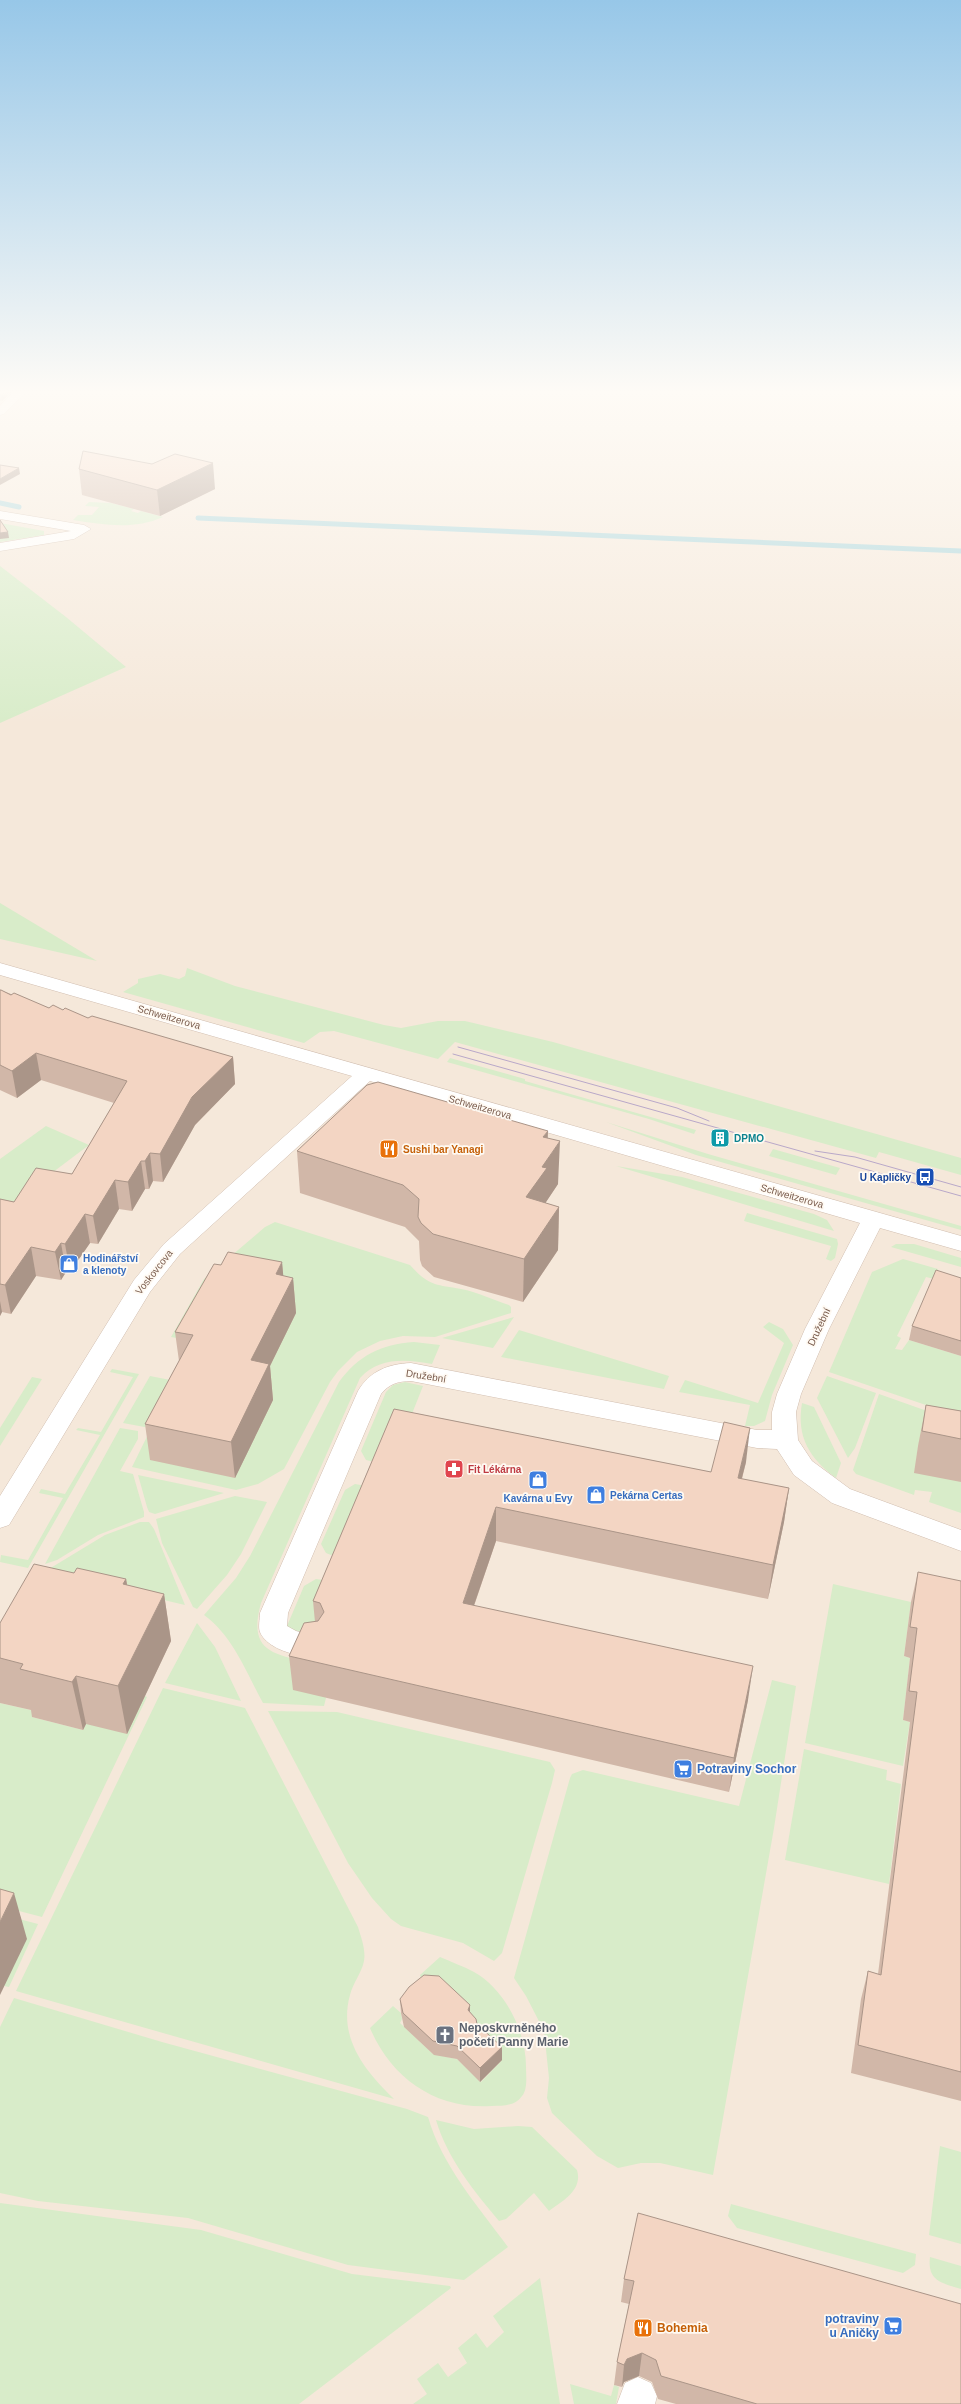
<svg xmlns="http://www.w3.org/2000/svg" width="961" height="2404" viewBox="0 0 961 2404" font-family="Helvetica,sans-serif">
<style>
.residential{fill:#f5e8da}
.green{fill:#d8ecc9}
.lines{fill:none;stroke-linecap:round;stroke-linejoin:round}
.stream{stroke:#a5d3da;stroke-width:5}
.minor-casing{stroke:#d1beb0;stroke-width:1}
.minor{fill:#fff;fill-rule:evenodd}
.tram{stroke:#b9a8c9;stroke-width:1}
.wall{fill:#d1b7a8}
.shaded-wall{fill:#aa9588}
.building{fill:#f3d5c3;stroke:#aa9588}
.labels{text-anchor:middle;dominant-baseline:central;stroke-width:3.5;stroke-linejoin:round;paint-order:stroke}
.street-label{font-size:10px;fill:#7a5c4d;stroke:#fffaf3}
.culture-label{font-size:10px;font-weight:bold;fill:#0d838f;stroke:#fffaf3;text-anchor:start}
.food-label{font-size:10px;font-weight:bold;fill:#c56008;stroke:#fffaf3;text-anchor:start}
.transit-label{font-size:10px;font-weight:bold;fill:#164399;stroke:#fffaf3;text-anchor:end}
.shop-label{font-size:10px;font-weight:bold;fill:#366cbe;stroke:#fffaf3;text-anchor:start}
.health-label{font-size:10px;font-weight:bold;fill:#be3a42;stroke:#fffaf3;text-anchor:start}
.near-shop-label{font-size:12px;font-weight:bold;fill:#366cbe;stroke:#fffaf3;text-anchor:start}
.near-worship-label{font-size:12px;font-weight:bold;fill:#5b616d;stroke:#fffaf3;text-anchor:start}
.near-food-label{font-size:12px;font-weight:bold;fill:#c56008;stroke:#fffaf3;text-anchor:start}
</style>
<rect width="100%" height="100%" fill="#fdf6ec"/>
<rect class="residential" x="0" y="389" width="961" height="2015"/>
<g class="green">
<path d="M89 502 111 503 134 509 131 511 138 513 141 511 163 517C134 530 104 525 73 520L78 515H92L99 507 85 506Z"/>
<path d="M0 523 44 531V535L0 542Z"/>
<path d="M0 566 66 617 126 667 0 723Z"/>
<path d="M0 903 97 961 0 939Z"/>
<path d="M187 968 235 986 384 1025 401 1028 438 1021H465L553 1042 961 1158V1175L879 1152 876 1158 455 1042 438 1059 334 1031 320 1032 304 1043 123 992 138 983V979L160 974 179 979 185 976Z"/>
<path d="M450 1058 525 1079V1081L696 1130 694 1134 649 1119 447 1062Z"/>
<path d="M606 1122 708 1154 961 1226V1230L696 1155Z"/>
<path d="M46 1126 89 1145 0 1212V1159Z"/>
<path d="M773 1149 840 1168 836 1175 769 1156Z"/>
<path d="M616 1166 682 1177 814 1214 827 1220 834 1231Z"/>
<path d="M747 1213 837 1239 838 1244 835 1258 831 1261 826 1259 831 1246 744 1221Z"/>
<path d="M275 1222 410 1265C430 1287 435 1284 461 1289 477 1292 493 1300 509 1305L511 1307V1313L435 1337 403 1336 380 1341 357 1352 338 1371 330 1382 284 1469 258 1484 236 1490 132 1467 194 1341 171 1337 204 1279 265 1227Z"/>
<path d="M896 1244H914L961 1258V1267L891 1247Z"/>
<path d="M903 1259 938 1269 934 1279 926 1277 897 1336 901 1338 895 1349 902 1350 909 1340 961 1356V1417L829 1372 872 1272Z"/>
<path d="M514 1317 493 1348 442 1338Z"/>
<path d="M769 1322 783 1329 793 1345 772 1395 765 1421 754 1426H745L750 1405 679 1392 685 1380 758 1403 784 1343 763 1327Z"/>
<path d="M519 1330 669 1376 664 1389 501 1357Z"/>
<path d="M414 1342 440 1345 432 1364C406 1359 379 1357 360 1378L261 1603C249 1646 267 1654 305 1661L326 1698 324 1706 263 1703C246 1672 233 1636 204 1615L236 1578 250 1556 339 1382C358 1356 381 1344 414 1342Z"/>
<path d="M112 1369 139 1374 28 1568 0 1562 1 1555 28 1560 63 1498 39 1493 41 1489 65 1494 100 1435 76 1430 78 1428 101 1432 133 1377 110 1372Z"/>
<path d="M150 1376 191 1384 166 1431 123 1423Z"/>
<path d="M827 1376 876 1393 855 1448 848 1458 817 1398Z"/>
<path d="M32 1377 42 1379 0 1446V1428Z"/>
<path d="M405 1382 423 1386 400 1444 387 1465 366 1460 361 1451 386 1392 393 1385Z"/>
<path d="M879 1394 961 1423V1513L929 1502 932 1492 915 1490 914 1495 856 1474 853 1470Z"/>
<path d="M802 1403 814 1407 841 1463 836 1478C810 1459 796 1437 802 1403Z"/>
<path d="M120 1428 138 1431V1439L120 1471 133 1474 144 1512V1517L98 1535 57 1560 45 1564Z"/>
<path d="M138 1475 224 1493 155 1514 149 1512 147 1507Z"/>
<path d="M355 1484 377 1488 336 1557 326 1553 321 1544 345 1490Z"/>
<path d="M235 1496 267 1502 241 1554 227 1575 197 1609 193 1607 162 1543 156 1519Z"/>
<path d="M140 1522H149L154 1529 185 1605 44 1572 105 1535Z"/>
<path d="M316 1579 337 1582 315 1637 290 1630 287 1626 304 1586Z"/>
<path d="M833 1584 911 1602 904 1656 910 1658 903 1720 910 1722 903 1766 805 1743Z"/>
<path d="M197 1623 215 1647 241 1701 165 1683Z"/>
<path d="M772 1680 796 1686 774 1828 713 2175 660 2163H641L618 2168 597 2156 552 2113 547 2098 549 2078 544 2031 526 1996 514 1978 570 1778 572 1774 583 1770 739 1806Z"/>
<path d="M163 1688 245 1708 358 1927C361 1937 366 1950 364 1961 362 1972 353 1983 350 1995 338 2038 365 2071 394 2099L16 1991Z"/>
<path d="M145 1696 147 1697 42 1917 0 1906V1703L35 1711 32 1717 83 1730 86 1724Z"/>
<path d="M268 1711 337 1712 550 1762 555 1770 552 1783 502 1953 494 1961 463 1943 401 1926 391 1919 372 1898 348 1863Z"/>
<path d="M804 1749 887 1770 886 1780 901 1784 889 1884 785 1860Z"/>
<path d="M0 1914 38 1924 9 1987 4 1986Z"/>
<path d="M440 1957C451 1962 463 1966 474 1972 505 1989 526 2032 526 2066 526 2075 528 2089 522 2096 515 2106 503 2106 492 2106 436 2110 391 2078 370 2028L393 2006 401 2013 402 2019 400 2023 433 2054 457 2059 481 2082 501 2061 425 1989 420 1975Z"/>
<path d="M14 1998 162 2042 407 2109 428 2117C442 2166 478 2206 508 2247L464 2280 348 2265 188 2218 38 2201 0 2193V2027Z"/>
<path d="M436 2120 474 2129 518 2126 532 2127 577 2170C583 2190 563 2201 549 2211L534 2193 506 2219 499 2221C474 2191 447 2158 436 2120Z"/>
<path d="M940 2146 961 2152V2244L929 2235Z"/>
<path d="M0 2203 201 2230 352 2274 450 2286 451 2288 299 2404H0Z"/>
<path d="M731 2204 916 2254 915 2265 903 2273 737 2228 728 2216Z"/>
<path d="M930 2257 961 2266V2289C942 2283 927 2281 930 2257Z"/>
<path d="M540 2278 560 2404H413L427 2394 417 2379 438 2363 448 2377 467 2363 458 2348 476 2333 487 2348 504 2332 493 2316Z"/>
<path d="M570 2384 611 2396 614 2385 619 2387 616 2404H574Z"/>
</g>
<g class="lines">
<g class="stream">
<path d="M0 503 19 507"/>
<path d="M198 518 961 551"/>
</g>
<defs>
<g id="minor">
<path d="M16 389H28L4 414 0 415V406Z"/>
<path d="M0 511 84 525 91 529 74 539 0 551V543L71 531 0 519Z"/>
<path d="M0 963 961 1236V1251L880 1228 829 1329 801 1394 796 1412 798 1440 812 1461 850 1489 961 1530V1551L832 1503 794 1475 777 1449 757 1448 411 1381C398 1381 389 1384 381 1394L288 1613 287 1626 296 1631 321 1638 325 1646 321 1654C304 1660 267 1650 260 1632 258 1627 260 1619 260 1613L358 1391C370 1371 388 1364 411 1363L757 1430H772V1412L777 1394 805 1329 860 1223 370 1081 180 1254 150 1292 9 1525 0 1528V1496L134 1280 164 1244 352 1076 0 975Z"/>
<path d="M638 2377 651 2383 657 2396 655 2404H617L625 2383Z"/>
</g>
</defs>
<use href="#minor" class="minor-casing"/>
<use href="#minor" class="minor"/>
<g class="tram">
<path d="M458 1047 677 1108 709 1121"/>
<path d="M453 1054 961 1196"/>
<path d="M815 1151 855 1157 961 1187"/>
</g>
</g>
<g class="wall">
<path d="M0 389H15L2 401H0Z"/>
<path d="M152 464 215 489 160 516 82 495 79 469Z"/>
<path d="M0 990 49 1008 63 1010 88 1018 233 1057 235 1084 195 1125 163 1182 153 1181 149 1189H145L132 1211 119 1209 98 1244 90 1243 70 1272H66L61 1280 36 1276 11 1314 2 1312 0 1316V1199L14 1202 72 1174 114 1103 41 1080 17 1098 0 1090Z"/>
<path d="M547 1138 558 1184 546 1202V1203L559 1207 558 1250 523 1302 434 1277 422 1266 420 1260 419 1241 405 1227 300 1193 297 1151Z"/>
<path d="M282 1262 283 1276 293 1278 296 1313 270 1366 273 1400 235 1478 150 1460 145 1424 179 1361 175 1332 221 1265Z"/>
<path d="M961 1278V1356L909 1340 912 1326Z"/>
<path d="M926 1405 961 1411V1482L914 1473 918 1446Z"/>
<path d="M394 1409 711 1472 746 1462 742 1479 789 1488 784 1522 768 1599 496 1541 474 1606 748 1700 729 1792 293 1690 289 1656 315 1622 313 1601Z"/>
<path d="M918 1572 961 1994V2101L851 2073 861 1999 868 1971 878 1974 910 1722 903 1720 910 1658 904 1656 911 1602Z"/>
<path d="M74 1573 126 1579 127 1585 164 1594 171 1641 127 1734 86 1724 83 1730 32 1717 31 1710 0 1703V1623Z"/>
<path d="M400 1999 470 2005V2012L477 2024 502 2047V2060L480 2082 457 2059 434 2055 404 2027 401 2013Z"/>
<path d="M638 2213 961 2404H676L658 2399 652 2382 639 2376 624 2382 622 2387 614 2385 617 2362 629 2304 621 2302 624 2279Z"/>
</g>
<g class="shaded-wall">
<path d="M8 389H15L2 401 1 395Z"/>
<path d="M213 463 215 489 160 516 157 490Z"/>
<path d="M19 468 20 474 0 485V479Z"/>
<path d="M8 532 9 538 0 539V533Z"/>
<path d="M36 1053 41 1080 17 1098 12 1071Z"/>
<path d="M233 1057 235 1084 195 1125 163 1182 160 1154 192 1097Z"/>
<path d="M548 1131 547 1160 560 1141 558 1184 546 1202V1211L526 1197 543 1137Z"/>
<path d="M150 1153 153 1181 149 1189 145 1161Z"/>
<path d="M141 1161 145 1189 132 1211 128 1182Z"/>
<path d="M115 1180 119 1209 98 1244 93 1216Z"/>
<path d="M559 1207 558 1250 523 1302 524 1259Z"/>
<path d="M85 1214 90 1243 70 1272 65 1244Z"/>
<path d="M61 1243 66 1272 61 1280 55 1252Z"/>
<path d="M31 1247 36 1276 11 1314 5 1285Z"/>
<path d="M282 1262 285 1294 293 1278 296 1313 270 1366 273 1400 235 1478 231 1442 251 1360 276 1274Z"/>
<path d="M0 1301 2 1312 0 1316Z"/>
<path d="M750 1428 746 1462 733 1512 738 1478Z"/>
<path d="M789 1488 784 1522 768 1599 773 1565Z"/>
<path d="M496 1507V1541L463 1637V1603Z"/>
<path d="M126 1579 135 1627 123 1584Z"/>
<path d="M164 1594 171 1641 127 1734 118 1686Z"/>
<path d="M753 1666 748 1700 729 1792 734 1758Z"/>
<path d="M76 1676 86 1724 83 1730 72 1682Z"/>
<path d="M14 1893 27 1939 0 1995V1922Z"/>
<path d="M470 2005V2019L468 2010Z"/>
<path d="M502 2047V2060L480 2082V2068Z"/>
<path d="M642 2353 639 2376 624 2382 622 2387 624 2365 627 2359Z"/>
</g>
<g class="building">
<path d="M0 389H8L1 395H0Z"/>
<path d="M83 451 152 464 175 454 213 463 157 490 79 469Z"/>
<path d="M0 465 19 468 0 479Z"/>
<path d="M0 520 8 532 0 533Z"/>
<path d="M0 990H1L11 995 14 993 49 1008 53 1005 63 1010 65 1008 88 1018 92 1016 233 1057 192 1097 160 1154 150 1153 145 1161H141L128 1182 115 1180 93 1216 85 1214 65 1244 61 1243 55 1252 31 1247 5 1285 0 1284V1199L14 1202 36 1168 72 1174 127 1081 36 1053 12 1071 0 1065Z"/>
<path d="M378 1082 548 1131 543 1137 560 1141 542 1167 547 1168 526 1197 559 1207 524 1259 433 1234 421 1223 418 1217 419 1199 403 1185 297 1151 367 1085Z"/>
<path d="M228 1252 282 1262 276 1274 293 1278 251 1360 269 1364 231 1442 145 1424 193 1335 175 1332 214 1264 221 1265Z"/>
<path d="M936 1270 961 1278V1341L912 1326Z"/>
<path d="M926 1405 961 1411V1439L922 1431Z"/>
<path d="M394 1409 711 1472 724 1422 750 1428 738 1478 789 1488 773 1565 496 1507 463 1603 753 1666 734 1758 289 1656 304 1623 318 1621 324 1612 320 1603 313 1601Z"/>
<path d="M34 1564 74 1573 77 1568 126 1579 123 1584 164 1594 118 1686 76 1676 72 1682 20 1669 23 1664 0 1658V1623Z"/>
<path d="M918 1572 961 1581V2072L858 2045 868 1971 881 1975 917 1692 909 1691 917 1628 910 1627Z"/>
<path d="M0 1889 14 1893 0 1922Z"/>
<path d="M424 1975 439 1976 470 2005 468 2010 476 2019 477 2024 502 2047 480 2068 457 2046 433 2041 403 2013 400 1999 409 1987Z"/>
<path d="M638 2213 961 2304V2404H757L661 2376 656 2360 642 2353 627 2359 624 2365 617 2362 634 2281 624 2279Z"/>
</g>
<linearGradient id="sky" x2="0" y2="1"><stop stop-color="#97c7e8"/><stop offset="0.54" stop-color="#fefbf6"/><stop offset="1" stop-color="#fefbf6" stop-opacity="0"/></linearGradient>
<rect width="961" height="726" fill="url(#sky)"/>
<defs>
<symbol id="building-square" viewBox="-11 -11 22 22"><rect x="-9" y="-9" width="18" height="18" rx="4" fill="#0f9aa8" stroke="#fffaf3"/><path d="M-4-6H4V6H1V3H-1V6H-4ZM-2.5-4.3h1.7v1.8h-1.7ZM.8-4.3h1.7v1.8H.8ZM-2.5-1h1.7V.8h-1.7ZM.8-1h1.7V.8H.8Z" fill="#fff"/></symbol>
<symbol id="restaurant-square" viewBox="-11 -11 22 22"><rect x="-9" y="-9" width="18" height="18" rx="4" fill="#e8710a" stroke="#fffaf3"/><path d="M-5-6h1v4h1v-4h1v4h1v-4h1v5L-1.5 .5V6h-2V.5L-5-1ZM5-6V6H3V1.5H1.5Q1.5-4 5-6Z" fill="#fff"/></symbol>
<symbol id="bus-square" viewBox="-11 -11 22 22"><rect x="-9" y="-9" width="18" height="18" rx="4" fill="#1a4fb4" stroke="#fffaf3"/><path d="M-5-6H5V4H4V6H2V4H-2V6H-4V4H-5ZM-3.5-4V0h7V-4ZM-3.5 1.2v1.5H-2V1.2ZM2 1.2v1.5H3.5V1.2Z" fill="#fff"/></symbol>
<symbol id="shop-square" viewBox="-11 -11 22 22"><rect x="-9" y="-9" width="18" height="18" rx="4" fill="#3f7fe0" stroke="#fffaf3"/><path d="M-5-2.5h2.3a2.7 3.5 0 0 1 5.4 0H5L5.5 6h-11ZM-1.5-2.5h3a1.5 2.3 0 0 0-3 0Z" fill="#fff"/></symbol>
<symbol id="pharmacy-square" viewBox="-11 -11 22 22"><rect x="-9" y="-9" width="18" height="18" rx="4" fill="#e0444e" stroke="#fffaf3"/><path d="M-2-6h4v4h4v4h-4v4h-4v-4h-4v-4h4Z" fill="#fff"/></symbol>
<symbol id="supermarket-square" viewBox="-11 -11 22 22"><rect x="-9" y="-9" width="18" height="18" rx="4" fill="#3f7fe0" stroke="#fffaf3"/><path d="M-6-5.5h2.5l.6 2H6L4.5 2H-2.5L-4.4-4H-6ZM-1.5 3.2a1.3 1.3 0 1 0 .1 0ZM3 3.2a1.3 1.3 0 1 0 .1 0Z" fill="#fff"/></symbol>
<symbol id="church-square" viewBox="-11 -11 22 22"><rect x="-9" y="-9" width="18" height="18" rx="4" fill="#6b7280" stroke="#fffaf3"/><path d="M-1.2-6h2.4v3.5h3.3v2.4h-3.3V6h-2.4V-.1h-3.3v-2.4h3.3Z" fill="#fff"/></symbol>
</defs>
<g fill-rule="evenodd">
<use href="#building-square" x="709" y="1127" width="22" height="22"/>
<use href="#restaurant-square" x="378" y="1138" width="22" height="22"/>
<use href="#bus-square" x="914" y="1166" width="22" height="22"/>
<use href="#shop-square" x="58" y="1253" width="22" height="22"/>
<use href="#pharmacy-square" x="443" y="1458" width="22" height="22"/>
<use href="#shop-square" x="527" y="1469" width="22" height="22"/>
<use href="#shop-square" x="585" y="1484" width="22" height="22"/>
<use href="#supermarket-square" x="672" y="1758" width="22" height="22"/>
<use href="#church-square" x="434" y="2024" width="22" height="22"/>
<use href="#supermarket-square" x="882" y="2315" width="22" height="22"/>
<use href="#restaurant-square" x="632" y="2317" width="22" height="22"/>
</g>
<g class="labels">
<g class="street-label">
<text transform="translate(169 1017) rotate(16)">Schweitzerova</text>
<text transform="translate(480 1107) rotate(16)">Schweitzerova</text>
<text transform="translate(792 1196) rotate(16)">Schweitzerova</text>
<text transform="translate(154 1272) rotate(-52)">Voskovcova</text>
<text transform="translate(819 1327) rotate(-65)">Družební</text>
<text transform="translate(426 1376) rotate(9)">Družební</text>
</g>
<g class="culture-label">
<text x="734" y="1138">DPMO</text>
</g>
<g class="food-label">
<text x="403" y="1149">Sushi bar Yanagi</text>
</g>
<g class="transit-label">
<text x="911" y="1177">U Kapličky</text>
</g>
<g class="shop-label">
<text x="83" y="1258">Hodinářství<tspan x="83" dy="12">a klenoty</tspan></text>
<text x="610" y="1495">Pekárna Certas</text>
<text x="538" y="1498" text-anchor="middle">Kavárna u Evy</text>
</g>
<g class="health-label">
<text x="468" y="1469">Fit Lékárna</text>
</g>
<g class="near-shop-label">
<text x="697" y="1769">Potraviny Sochor</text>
<text x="879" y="2319" text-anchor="end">potraviny<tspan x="879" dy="14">u Aničky</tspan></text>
</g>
<g class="near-worship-label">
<text x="459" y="2028">Neposkvrněného<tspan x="459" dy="14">početí Panny Marie</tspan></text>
</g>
<g class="near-food-label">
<text x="657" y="2328">Bohemia</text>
</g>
</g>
</svg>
